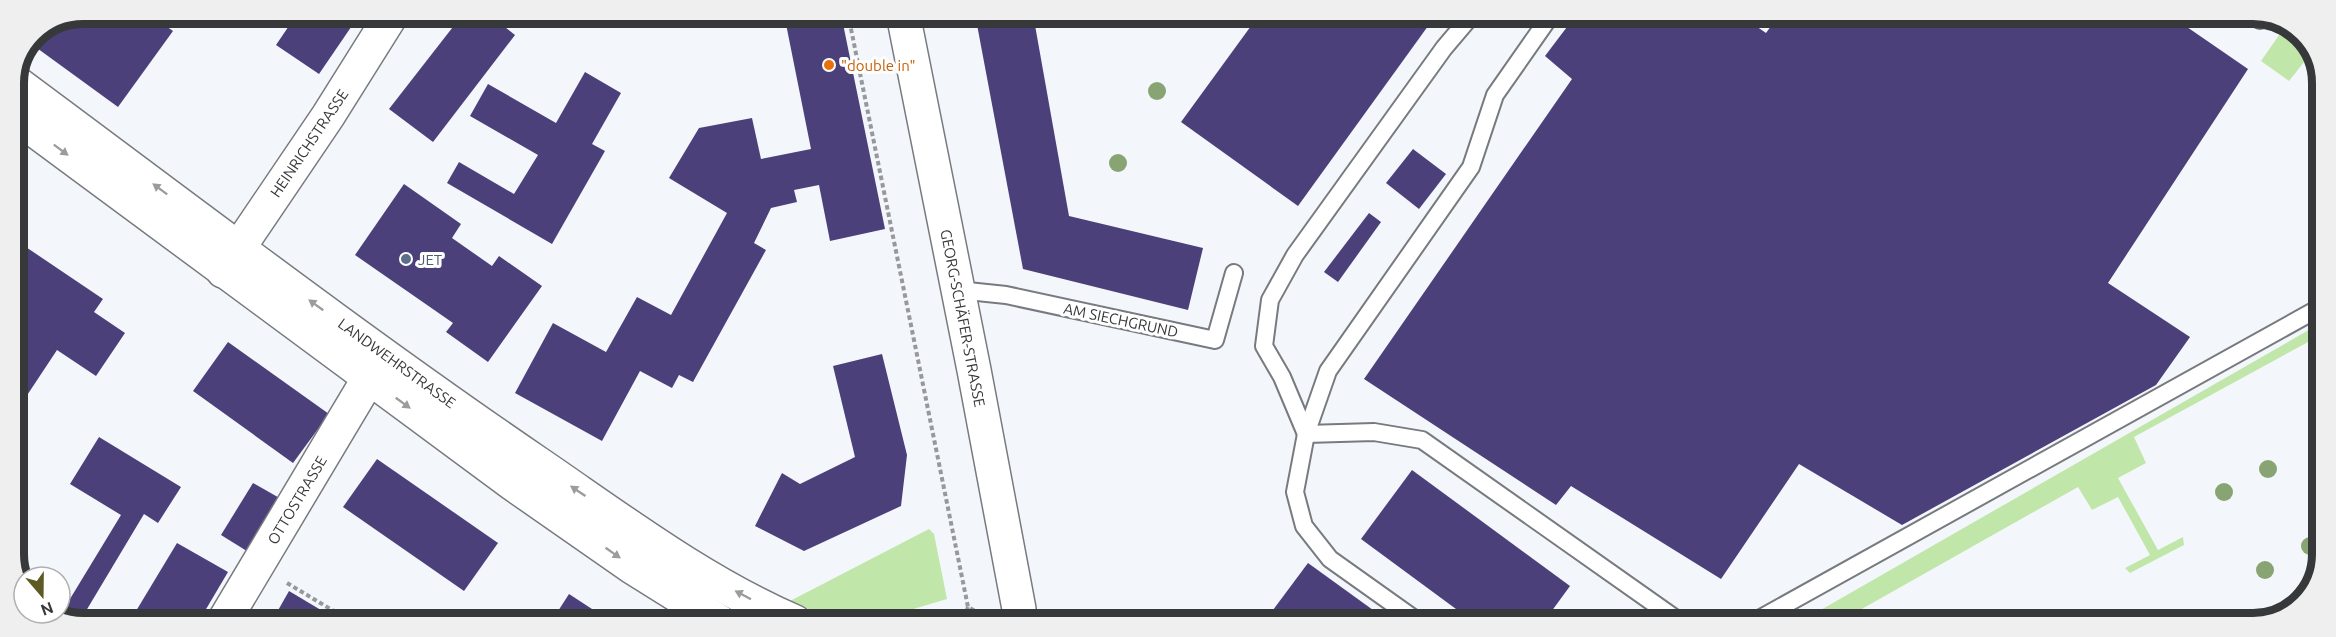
<svg xmlns="http://www.w3.org/2000/svg" width="2336" height="637" viewBox="0 0 2336 637" font-family="Ubuntu,sans-serif">
<style>
.green{fill:#c0e7a9}
.building{fill:#4b407a}
.lines{fill:none;stroke-linecap:round;stroke-linejoin:round}
.lane-casing{stroke:#777a7e;stroke-width:20}
.street-casing{stroke:#777a7e;stroke-width:36}
.primary-casing{stroke:#777a7e;stroke-width:36}
.path{stroke:#96989b;stroke-width:4;stroke-dasharray:4.5 3;stroke-linecap:butt}
.lane{stroke:#fff;stroke-width:16}
.street{stroke:#fff;stroke-width:33}
.primary{stroke:#fff;stroke-width:33}
.tree{fill:#89a473}
.oneway{fill:#9b9c9c}
.food-dot{fill:#e8710a;stroke:#fff;stroke-width:2}
.service-dot{fill:#5c6f8a;stroke:#fff;stroke-width:2}
.labels{text-anchor:middle;dominant-baseline:central;stroke-width:6;stroke-linejoin:round;paint-order:stroke}
.food-label{font-size:15px;fill:#c56008;stroke:#fff;text-anchor:start}
.street-label{font-size:15px;fill:#37383a;stroke:#fff}
.service-label{font-size:15px;fill:#4e5e75;stroke:#fff;text-anchor:start}
.rim{fill:none;stroke:#37383a;stroke-width:8}
</style>
<rect width="100%" height="100%" fill="#f3f7fb"/>
<g class="green">
<path d="M2286 25 2305 37 2312 52 2289 81 2261 61Z"/>
<path d="M2321 323V335L2134 437 2146 463 2118 478 2158 550 2183 537 2184 545 2130 573 2125 568 2150 555 2118 497 2092 510 2078 487 1837 623H1798Z"/>
<path d="M929 529 934 534 947 599 870 622H838L790 601Z"/>
</g>
<g class="building">
<path d="M83 14H149L173 31 118 107 30 43 34 34Z"/>
<path d="M199 14H230L220 28Z"/>
<path d="M297 14H360L319 74 276 45Z"/>
<path d="M463 14H488L515 35 433 142 389 109Z"/>
<path d="M784 14H841L885 229 830 241 819 185 794 190 797 202 771 208 754 243 766 250 693 382 679 375 672 388 640 371 602 441 515 393 553 323 606 352 637 297 671 315 727 213 669 178 699 128 752 118 761 159 811 149Z"/>
<path d="M975 14H1033L1069 216 1203 248 1188 310 1023 269Z"/>
<path d="M1259 15H1436L1298 206 1181 122Z"/>
<path d="M1576 15H1740L1766 33 1779 15 2171 16 2248 69 2108 283 2190 337 2156 385 1902 525 1799 464 1721 579 1571 486 1556 505 1364 379 1572 79 1545 56Z"/>
<path d="M585 72 621 93 592 144 605 151 552 244 447 183 459 162 514 194 538 155 470 116 488 84 556 123Z"/>
<path d="M1413 149 1446 174 1419 209 1386 183Z"/>
<path d="M14 168 25 174 14 193Z"/>
<path d="M404 184 461 224 452 238 492 266 499 256 542 286 488 362 446 332 453 323 355 255Z"/>
<path d="M1369 213 1381 222 1338 282 1324 272Z"/>
<path d="M14 239 103 299 94 312 125 333 96 376 57 350 14 415Z"/>
<path d="M228 342 329 414 293 463 193 391Z"/>
<path d="M882 354 907 455 901 506 804 551 755 526 782 473 800 484 855 457 833 366Z"/>
<path d="M99 437 181 487 158 523 144 514 80 621H65L59 617 121 515 70 484Z"/>
<path d="M377 459 498 543 464 591 343 507Z"/>
<path d="M1412 470 1570 586 1543 623H1475L1361 539Z"/>
<path d="M253 483 283 500 250 553 221 535Z"/>
<path d="M14 535 27 543 15 563 14 559Z"/>
<path d="M177 543 228 572 199 621H130Z"/>
<path d="M1308 563 1391 623 1264 622Z"/>
<path d="M289 591 341 622 272 621Z"/>
<path d="M569 594 612 622H551Z"/>
</g>
<g class="lines">
<defs>
<g id="lane">
<path d="M1472 15 1444 48 1295 255 1270 300 1264 346 1282 377 1306 434 1374 432 1422 440 1676 619"/>
<path d="M2254 16 2260 20 2263 16"/>
<path d="M958 290 1006 295 1215 340 1234 273"/>
<path d="M1420 623 1330 559 1304 526 1295 492 1306 434 1328 371 1471 167 1495 95 1551 15"/>
<path d="M1669 623 1676 619 1752 623 2321 307"/>
</g>
<g id="street">
<path d="M903 14 974 370 1019 609V622"/>
<path d="M223 271 328 116 392 14"/>
<path d="M224 621 369 378"/>
</g>
<g id="primary">
<path d="M14 81C188 210 360 342 539 464 621 520 703 582 795 622"/>
<path d="M14 115 513 484 632 567 720 622"/>
</g>
</defs>
<use href="#lane" class="lane-casing"/>
<use href="#street" class="street-casing"/>
<use href="#primary" class="primary-casing"/>
<g class="path">
<path d="M848 14 968 607 984 616"/>
<path d="M287 583 352 622"/>
<path d="M959 622 964 617 968 607"/>
</g>
<use href="#lane" class="lane"/>
<use href="#street" class="street"/>
<use href="#primary" class="primary"/>
</g>
<g class="tree">
<circle cx="1157" cy="91" r="9"/>
<circle cx="1118" cy="163" r="9"/>
<circle cx="2268" cy="469" r="9"/>
<circle cx="2224" cy="492" r="9"/>
<circle cx="2310" cy="546" r="9"/>
<circle cx="2265" cy="570" r="9"/>
</g>
<defs><path id="oneway-solid" d="M-6-.8H1V-3.2L6.5 0L1 3.2V.8H-6Z" transform="scale(1.5)"/></defs>
<g class="oneway">
<use href="#oneway-solid" transform="translate(61 150) rotate(37)"/>
<use href="#oneway-solid" transform="translate(160 189) rotate(-143)"/>
<use href="#oneway-solid" transform="translate(316 305) rotate(-144)"/>
<use href="#oneway-solid" transform="translate(403 403) rotate(36)"/>
<use href="#oneway-solid" transform="translate(578 491) rotate(-146)"/>
<use href="#oneway-solid" transform="translate(613 553) rotate(35)"/>
<use href="#oneway-solid" transform="translate(743 595) rotate(-152)"/>
</g>
<circle class="food-dot" cx="829" cy="65" r="6"/>
<circle class="service-dot" cx="406" cy="259" r="6"/>
<g class="labels">
<g class="food-label">
<text x="841" y="65">"double in"</text>
</g>
<g class="street-label">
<text transform="translate(309 143) rotate(-56)">HEINRICHSTRASSE</text>
<text transform="translate(963 318) rotate(79)">GEORG-SCHÄFER-STRASSE</text>
<text transform="translate(1121 320) rotate(12)">AM SIECHGRUND</text>
<text transform="translate(397 363) rotate(36)">LANDWEHRSTRASSE</text>
<text transform="translate(297 500) rotate(-59)">OTTOSTRASSE</text>
</g>
<g class="service-label">
<text x="418" y="259">JET</text>
</g>
</g>
<path d="M0 0H2336V637H0ZM83 24H2253A59 59 0 0 1 2312 83V554A59 59 0 0 1 2253 613H83A59 59 0 0 1 24 554V83A59 59 0 0 1 83 24Z" fill="#efefef" fill-rule="evenodd"/>
<path class="rim" d="M83 24H2253A59 59 0 0 1 2312 83V554A59 59 0 0 1 2253 613H83A59 59 0 0 1 24 554V83A59 59 0 0 1 83 24Z"/>
<g transform="translate(42 595) rotate(160)"><circle r="28" fill="#ffffff" stroke="#afafb0" stroke-width="1.5"/>
<path d="M0-4.5L10 22L0 15L-10 22Z" fill="#5d5a26"/>
<text y="-9" font-size="16" font-weight="bold" text-anchor="middle" fill="#37383a">N</text>
</g>
</svg>
